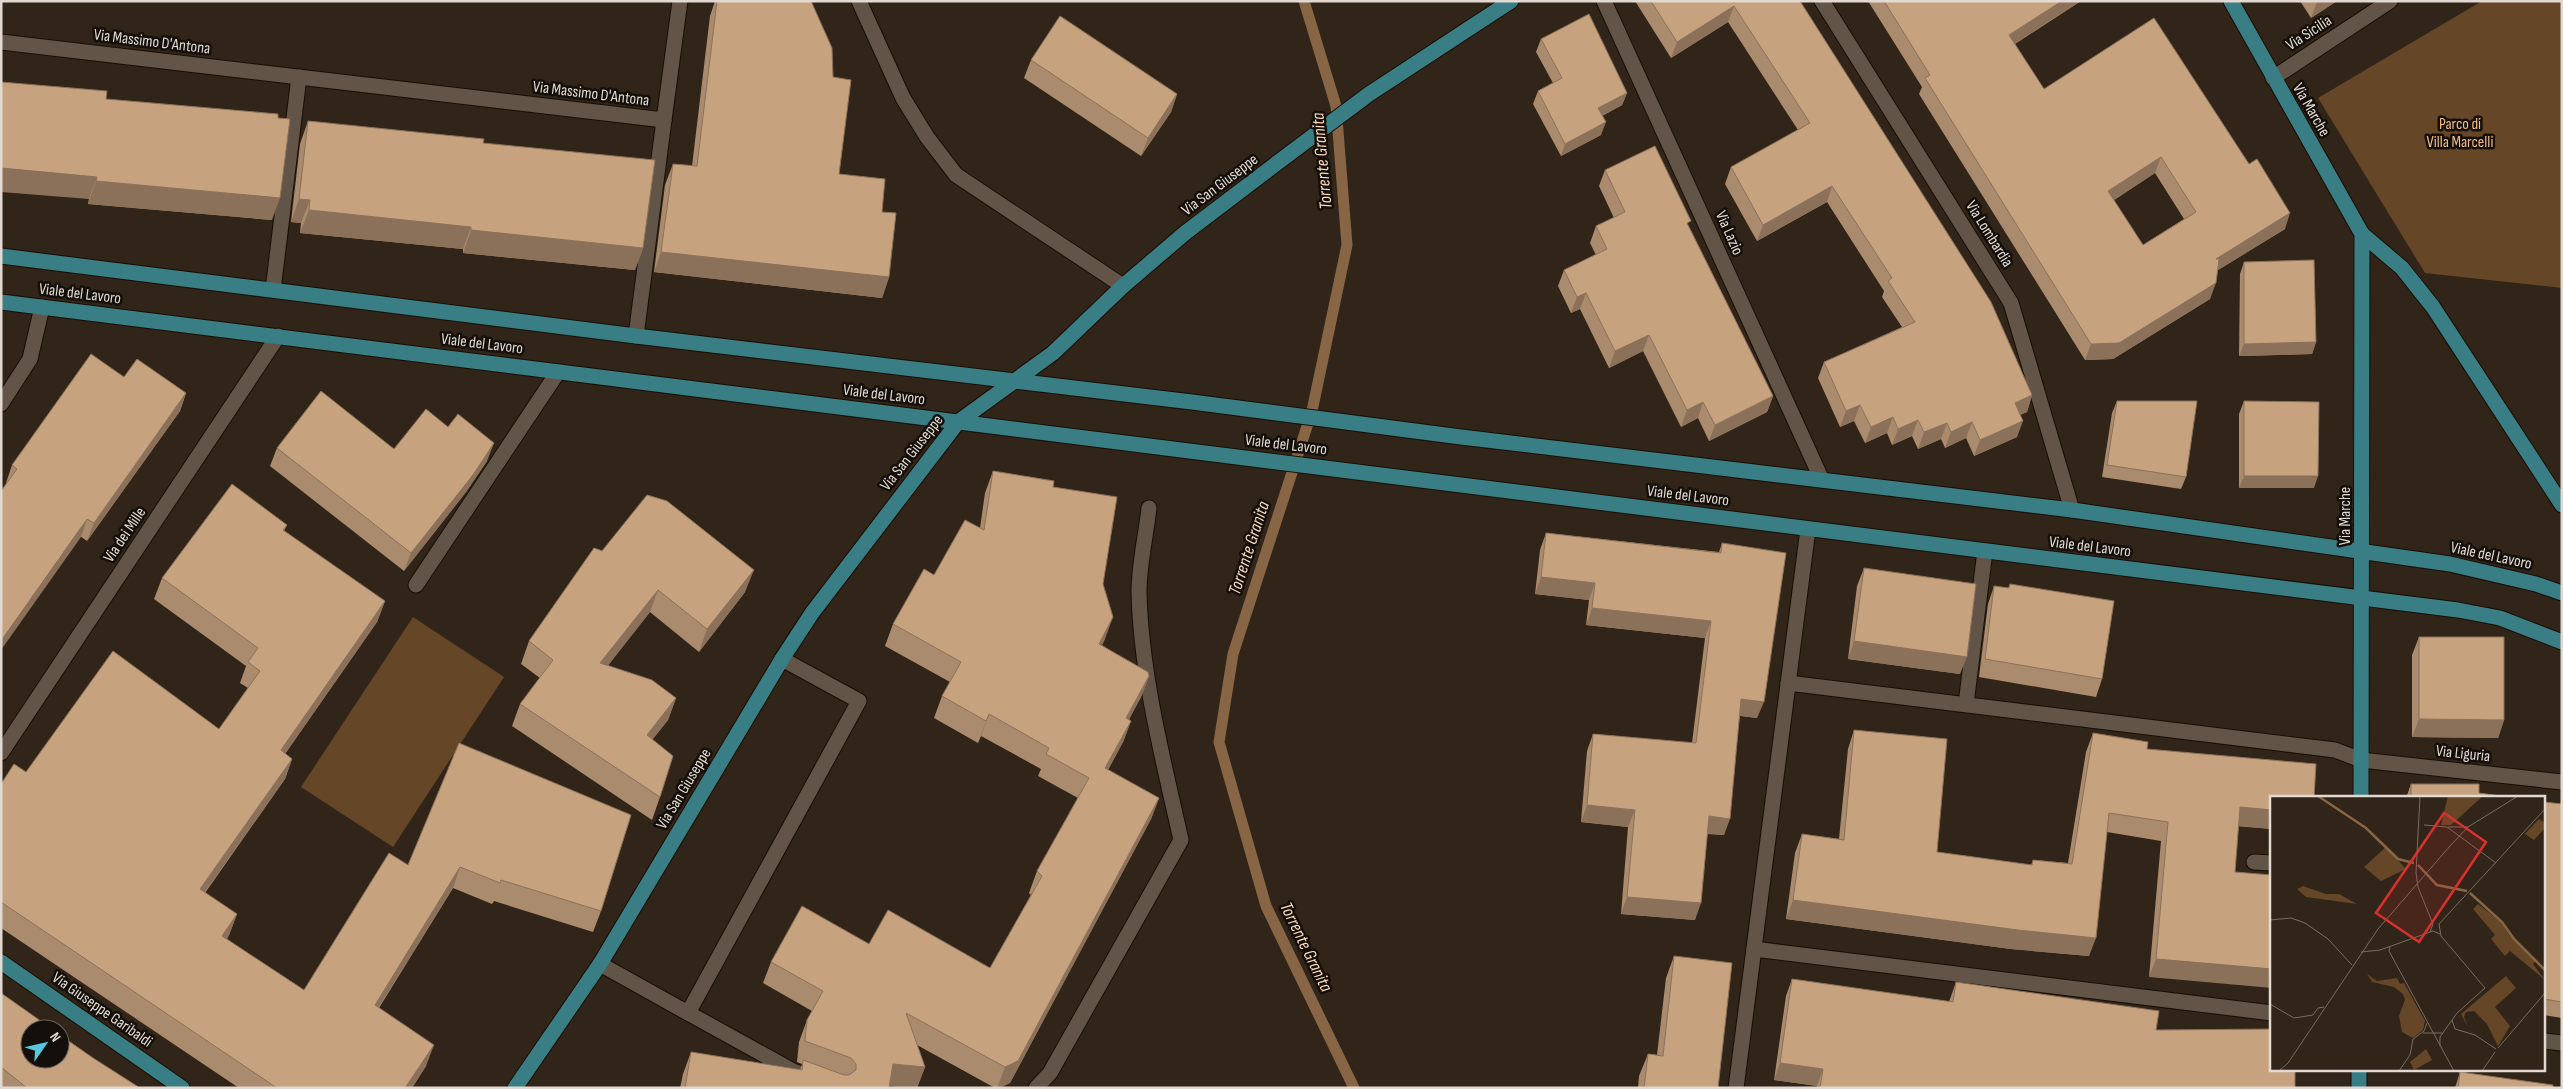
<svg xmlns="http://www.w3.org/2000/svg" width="2563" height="1089" viewBox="0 0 2563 1089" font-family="'Sofia Sans Condensed',sans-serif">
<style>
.green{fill:#654627}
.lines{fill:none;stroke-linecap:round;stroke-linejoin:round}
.stream{stroke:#886645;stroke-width:11}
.minor-casing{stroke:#180e04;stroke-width:17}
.major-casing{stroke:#180e04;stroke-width:17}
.minor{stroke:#625447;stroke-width:15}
.major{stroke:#3a7e85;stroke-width:15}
.wall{fill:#ab8b6d;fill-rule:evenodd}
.shaded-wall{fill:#8b7159}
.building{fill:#c7a27f;stroke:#8b7159;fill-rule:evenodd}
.labels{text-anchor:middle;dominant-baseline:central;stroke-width:5;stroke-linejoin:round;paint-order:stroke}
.street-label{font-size:16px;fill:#e2dad2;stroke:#140f0a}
.park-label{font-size:16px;fill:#f3bb85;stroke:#140f0a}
.water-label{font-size:18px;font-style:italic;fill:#fcdaba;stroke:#140f0a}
.inset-river{fill:none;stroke:#886645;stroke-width:2.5}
.inset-road{fill:none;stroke:#786d63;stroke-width:1}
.view{fill:#d73130;fill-opacity:0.15;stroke:#d73130;stroke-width:2.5}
.inset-edge{fill:none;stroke:#e2dad2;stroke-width:2.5}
</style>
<rect width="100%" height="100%" fill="#312519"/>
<g class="green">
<path d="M2482 1H2562V288L2425 273 2318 98Z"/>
<path d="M413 617 504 677 393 847 301 787Z"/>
</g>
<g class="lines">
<path class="stream" d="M1304 1 1336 106 1347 245 1312 411 1233 654 1219 742 1266 906 1354 1088"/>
<defs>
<g id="minor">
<path d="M859 1 903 98 927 137 956 175 1123 286"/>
<path d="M1604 1 1822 480"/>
<path d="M1822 1 2011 303 2072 510"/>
<path d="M1 42 664 120 636 336"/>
<path d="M2273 78 2390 1"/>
<path d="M664 120 680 1"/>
<path d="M273 290 299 77"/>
<path d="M1 404 30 359 42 307"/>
<path d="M416 585 558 372"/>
<path d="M1788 683 2335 750 2361 760 2562 782"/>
<path d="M1966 704 1985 551"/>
<path d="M1 753 278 336"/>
<path d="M2254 862 2272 863"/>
<path d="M1754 949 2272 1013"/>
<path d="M600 964 688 1013 859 701 782 659"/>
<path d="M688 1013 793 1071 839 1088"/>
<path d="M2544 1041 2562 1043"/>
<path d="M1036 1088 1050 1073 1181 840C1163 759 1141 675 1139 592 1139 565 1146 535 1149 508"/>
<path d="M1736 1088 1808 529"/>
</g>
<g id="major">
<path d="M2231 1 2362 234 2361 798"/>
<path d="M2362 234 2402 268 2433 307 2562 505"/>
<path d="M1 256 636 336 1192 402 1461 437 2072 510 2450 564 2536 584 2562 593"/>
<path d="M1 302 2458 610 2500 618 2562 642"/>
<path d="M1 962 182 1088"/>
<path d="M515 1088 600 964 782 659 812 613 958 422 1053 353 1123 286 1185 233 1277 163 1369 94 1511 1"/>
<path d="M2359 1088V1070"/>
</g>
</defs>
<use href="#minor" class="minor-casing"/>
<use href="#major" class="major-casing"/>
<use href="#minor" class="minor"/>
<use href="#major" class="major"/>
</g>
<g class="wall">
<path d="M715 1H747L839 174 882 212 889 277 882 298 654 272 665 185 673 164 692 166 710 16Z"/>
<path d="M1635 1H1800L2032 395 2027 412 2020 415 2017 437 1974 456 1966 438 1945 448 1941 439 1918 449 1912 436 1892 445 1887 433 1865 443 1854 421 1840 427 1818 378 1824 362 1902 327 1882 297 1884 291 1827 202 1757 241 1725 184 1731 167 1798 130 1728 22 1671 58Z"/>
<path d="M1868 1H2081L2015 44 2044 89 2285 229 2218 270 2210 299 2113 359 2085 360 1919 94 1922 87ZM2155 173 2184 219 2143 245 2114 200Z"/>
<path d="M2300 1H2337L2311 18Z"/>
<path d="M1541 39 1627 93 1622 105 1602 116 1601 135 1561 156 1533 104 1538 91 1553 83 1536 52Z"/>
<path d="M1031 60 1177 94 1171 112 1141 156 1024 78Z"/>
<path d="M106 99 272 220 88 204Z"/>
<path d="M308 121 483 143 643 248 635 270 463 253V249L300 233 301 223 291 222 300 144Z"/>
<path d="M1605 170 1689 227 1773 396 1767 412 1709 441 1698 418 1681 427 1643 351 1609 368 1580 309 1571 313 1558 286 1564 270 1596 255 1590 243 1596 226 1614 218 1599 186Z"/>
<path d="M2244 262 2316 342 2312 354 2239 356 2240 274Z"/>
<path d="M124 377 186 393 180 411 87 541 6 483 12 465Z"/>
<path d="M2117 401 2186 477 2181 489 2102 477 2112 413Z"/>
<path d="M2244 401 2314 488H2239V414Z"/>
<path d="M277 448 487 461 466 492 404 571 270 466Z"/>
<path d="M993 471 1053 487 1103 584 1105 639 1102 645 1149 676 1141 697 1129 719 1131 721 1123 742 1108 770 1159 798 1151 819 1010 1083 999 1088H995L917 1045 925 1067 917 1088 889 1086V1088H680L683 1074 691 1052 800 1070 802 1064 797 1062 799 1042 807 1020 812 1011 763 983 771 962 869 944 990 968 1031 895 1029 893 1037 871 1078 798 1038 776 1041 769 981 736 978 743 934 718 942 696 950 682 885 646 893 624 934 575 980 528 985 493Z"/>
<path d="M287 525 284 531 385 601 377 622 285 754 292 759 285 779 205 893 237 914 229 935 227 939 304 990 408 865 459 743 601 911 593 932 494 901 492 904 453 888 379 1008 426 1066 412 1088H239L1 928V784L26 772 219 729 248 688 240 683 246 666 154 599 162 578Z"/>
<path d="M1546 533 1719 552 1722 543 1757 718 1740 716 1724 835 1707 834 1695 920 1621 914 1628 827 1581 822 1587 751 1593 734 1692 743 1705 638 1586 625 1589 600 1535 594 1540 550Z"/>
<path d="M594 548 745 592 699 652 650 612 608 665 676 698 668 720 652 740 660 797 652 820 512 726 520 704 540 678 521 664 529 641Z"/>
<path d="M1864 568 1960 674 1848 659 1857 586Z"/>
<path d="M2010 584 2102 679 2096 697 1979 677 1988 604 1994 586 2008 588Z"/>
<path d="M2419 637 2504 720 2498 738 2412 737V655Z"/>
<path d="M1854 730 1937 852 2031 865 2033 860 2068 863 2086 752 2093 733 2147 749 2272 798V829L2239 826 2149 977 2161 841 2107 832 2089 956 2011 949 1786 919 1795 853 1802 834 1839 839 1848 749Z"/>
<path d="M2411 784 2479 793 2515 798H2406Z"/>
<path d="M2544 802 2562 804V1018L2544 1015Z"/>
<path d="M1674 956 1718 1088H1638L1639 1076 1648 1054 1657 1055 1666 978Z"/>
<path d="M1792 979 1949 1002 1956 982 2156 1030 2295 1088H1817V1086L1774 1080 1786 996Z"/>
<path d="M1 993 93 1058 140 1088H1Z"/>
<path d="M2460 1072 2553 1088H2455Z"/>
</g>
<g class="shaded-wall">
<path d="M2062 1H2081L2003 51 2009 35Z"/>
<path d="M2319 1H2337L2311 18 2317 2Z"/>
<path d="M1734 6 1728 22 1671 58 1677 42Z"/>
<path d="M1627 93 1622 105 1593 121 1598 108Z"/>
<path d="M1177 94 1171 112 1141 156 1148 138Z"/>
<path d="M1606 122 1601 135 1561 156 1565 144Z"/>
<path d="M2161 157 2155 173 2102 208 2108 191Z"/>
<path d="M1 168 97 177 89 199 1 192Z"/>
<path d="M96 181 280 198 272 220 88 204Z"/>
<path d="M1832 186 1827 202 1757 241 1763 225Z"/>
<path d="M299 199 310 200 301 223 291 222Z"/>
<path d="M309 210 471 227 463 249 300 233Z"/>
<path d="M2290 213 2285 229 2210 275 2216 259Z"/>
<path d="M471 230 643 248 635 270 463 253Z"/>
<path d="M661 252 889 277 882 298 654 272Z"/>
<path d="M2216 283 2210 299 2113 359 2085 360 2091 344Z"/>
<path d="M1586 293 1580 309 1571 313 1577 297Z"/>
<path d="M1649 335 1643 351 1609 368 1615 351Z"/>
<path d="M2316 342 2312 354 2239 356 2244 344Z"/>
<path d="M186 393 180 411 87 541 94 523Z"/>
<path d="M2032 395 2027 412 2009 419 2015 403Z"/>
<path d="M1773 396 1767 412 1709 441 1715 425Z"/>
<path d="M1703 402 1698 418 1681 427 1687 410Z"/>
<path d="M1860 405 1854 421 1840 427 1846 411Z"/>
<path d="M1893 417 1887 433 1865 443 1871 427Z"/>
<path d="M1918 420 1912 436 1892 445 1898 429Z"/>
<path d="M2023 421 2017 437 1974 456 1980 440Z"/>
<path d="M1972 422 1966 438 1945 448 1951 432Z"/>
<path d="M1947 423 1941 439 1918 449 1924 432Z"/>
<path d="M494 443 487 461 466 492 404 571 411 553Z"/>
<path d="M2244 476H2318L2314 488H2239Z"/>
<path d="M87 519 81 537 1 650V641Z"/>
<path d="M754 570 745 592 699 652 707 629Z"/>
<path d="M1541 577 1595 583 1589 600 1535 594Z"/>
<path d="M658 590 650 612 592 686 600 663Z"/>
<path d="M385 601 377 622 273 771 281 750Z"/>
<path d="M1592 608 1711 621 1705 638 1586 625Z"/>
<path d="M1113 617 1105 639 1091 666 1099 644Z"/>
<path d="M1854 641 1967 657 1960 674 1848 659Z"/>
<path d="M1149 676 1141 697 1118 740 1126 718Z"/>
<path d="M676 698 668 720 638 757 647 735Z"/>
<path d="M1741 699 1764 702 1757 718 1735 715Z"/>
<path d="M989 714 981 736 978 743 986 721Z"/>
<path d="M2419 719 2504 720 2498 738 2412 737Z"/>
<path d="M1131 721 1123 742 1097 790 1105 768Z"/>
<path d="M292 759 285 779 192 910 200 889Z"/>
<path d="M1159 798 1151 819 1010 1083 999 1088H997L1005 1067Z"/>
<path d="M1587 805 1635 810 1628 827 1581 822Z"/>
<path d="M2240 807 2272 810V829L2234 826Z"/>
<path d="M1709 816 1730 819 1724 835 1702 833Z"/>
<path d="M460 867 453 888 367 1026 375 1005Z"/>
<path d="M1627 897 1701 903 1695 920 1621 914Z"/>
<path d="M1793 900 2096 938 2089 956 2011 949 1786 919Z"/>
<path d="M237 914 229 935 215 957 222 936Z"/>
<path d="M2156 959 2272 969V988L2149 977Z"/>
<path d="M434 1045 426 1066 412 1088H405Z"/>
<path d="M1780 1063 1823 1069 1817 1086 1774 1080Z"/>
<path d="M893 1064 925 1067 917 1088 885 1086Z"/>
</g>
<g class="building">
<path d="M717 1H811L832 48 833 77 851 80 839 174 885 179 882 212 896 213 889 277 661 252 673 164 697 166Z"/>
<path d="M1651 1H1800L1991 302 2032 395 2015 403 2023 421 1980 440 1972 422 1951 432 1947 423 1924 432 1918 420 1898 429 1893 417 1871 427 1860 405 1846 411 1824 362 1915 322 1888 281 1892 278 1832 186 1763 225 1731 167 1810 123 1734 6 1677 42Z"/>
<path d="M1884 1H2062L2009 35 2044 89 2154 18 2249 164 2257 159 2290 213 2216 259H2219L2216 283 2119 343 2091 344 1925 78 1930 75ZM2161 157 2196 212 2143 245 2108 191Z"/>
<path d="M1589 14 1627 93 1598 108 1606 122 1565 144 1538 91 1562 78 1541 39Z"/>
<path d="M1060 16 1177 94 1148 138 1031 60Z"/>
<path d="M1 82 107 91 106 99 278 114V118L290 119 280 198 96 181 97 177 1 168Z"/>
<path d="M308 121 484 139 483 143 655 160 643 248 471 230V227L309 210 310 200 299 199Z"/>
<path d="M1655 146 1691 221 1687 223 1773 396 1715 425 1703 402 1687 410 1649 335 1615 351 1586 293 1577 297 1564 270 1607 249 1596 226 1625 212 1605 170Z"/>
<path d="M2314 260 2316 342 2244 344V262Z"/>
<path d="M91 354 124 377 137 359 186 393 94 523 87 519 1 641V491L17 469 12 465Z"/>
<path d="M321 391 394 449 426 409 448 427 458 414 494 443 473 475 411 553 277 448Z"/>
<path d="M2117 401H2197L2186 477 2107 465Z"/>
<path d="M2244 401 2319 402 2318 476H2244Z"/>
<path d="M993 471 1054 481 1053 487 1117 497 1103 584 1113 617 1099 644 1148 672 1149 676 1126 718 1131 721 1105 768 1159 798 1018 1061 1005 1067 906 1013 925 1067 893 1064 889 1088H685L691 1052 802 1070 803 1060 844 1075H849L856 1070V1064L851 1058 805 1041 807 1020 823 991 771 962 802 906 869 944 888 910 990 968 1042 876 1037 871 1089 778 1046 754 1049 748 989 714 986 721 942 696 961 662 893 624 924 569 934 575 965 520 984 530Z"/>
<path d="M232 484 287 525 283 530 385 601 281 750 292 759 200 889 237 914 222 936 304 990 389 853 408 865 459 743 631 815 601 911 501 880 500 883 460 867 375 1005 434 1045 405 1088H277L1 902V784L14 764 26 772 113 651 219 729 260 671 248 662 258 648 162 578Z"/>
<path d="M647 495 667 501 754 570 707 629 658 590 600 663 652 680 676 698 647 735 673 756 660 797 520 704 553 660 529 641 594 548 602 551Z"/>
<path d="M1546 533 1721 553 1722 543 1786 553 1764 702 1741 699 1730 819 1709 816 1701 903 1627 897 1635 810 1587 805 1593 734 1696 743 1711 621 1592 608 1595 583 1541 577Z"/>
<path d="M1864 568 1976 584 1967 657 1854 641Z"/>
<path d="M2010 584 2114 601 2102 679 1985 659 1994 586 2009 588Z"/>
<path d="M2419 637H2504V720L2419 719Z"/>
<path d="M1854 730 1947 739 1937 852 2032 865 2033 860 2072 864 2093 733 2148 742 2147 749 2316 764 2314 798H2272V810L2240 807 2235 872 2272 875V969L2156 959 2168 822 2109 813 2096 938 2018 930 1793 900 1802 834 1844 840Z"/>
<path d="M2411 784H2479V793L2515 798H2411Z"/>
<path d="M2544 802 2562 804V1002L2544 999Z"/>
<path d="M1674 956 1732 963 1718 1088H1644L1648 1054 1663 1056Z"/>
<path d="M1792 979 1953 1002 1956 982 2159 1011 2156 1030 2272 1029V1070H2295V1088H1820L1823 1069 1780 1063Z"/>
<path d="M1 993 52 1029H30V1059H60V1035L93 1058 140 1088H27L1 1067Z"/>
<path d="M2460 1072 2553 1085V1088H2458Z"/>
</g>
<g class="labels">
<g class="street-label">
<text transform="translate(2309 33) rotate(-33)">Via Sicilia</text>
<text transform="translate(152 42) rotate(7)">Via Massimo D'Antona</text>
<text transform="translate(591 94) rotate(7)">Via Massimo D'Antona</text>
<text transform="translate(2311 110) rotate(60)">Via Marche</text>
<text transform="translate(1220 185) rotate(-37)">Via San Giuseppe</text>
<text transform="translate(1729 233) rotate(66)">Via Lazio</text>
<text transform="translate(1989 234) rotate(58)">Via Lombardia</text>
<text transform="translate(80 294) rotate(7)">Viale del Lavoro</text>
<text transform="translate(482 344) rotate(7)">Viale del Lavoro</text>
<text transform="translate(884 395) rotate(7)">Viale del Lavoro</text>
<text transform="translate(1286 445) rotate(7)">Viale del Lavoro</text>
<text transform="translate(912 453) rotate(-52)">Via San Giuseppe</text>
<text transform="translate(1688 496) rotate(7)">Viale del Lavoro</text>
<text transform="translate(2345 516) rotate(-90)">Via Marche</text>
<text transform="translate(125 535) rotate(-56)">Via dei Mille</text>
<text transform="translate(2090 547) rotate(7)">Viale del Lavoro</text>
<text transform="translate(2491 556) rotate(12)">Viale del Lavoro</text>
<text transform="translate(2463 754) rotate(6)">Via Liguria</text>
<text transform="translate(684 789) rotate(-59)">Via San Giuseppe</text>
<text transform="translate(102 1010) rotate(35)">Via Giuseppe Garibaldi</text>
</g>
<g class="park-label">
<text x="2460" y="124">Parco di<tspan x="2460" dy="18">Villa Marcelli</tspan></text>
</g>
<g class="water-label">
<text transform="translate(1322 161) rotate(-95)">Torrente Granita</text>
<text transform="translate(1249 548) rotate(-72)">Torrente Granita</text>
<text transform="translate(1306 947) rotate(64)">Torrente Granita</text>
</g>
</g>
<g transform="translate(2270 796)">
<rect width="275" height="275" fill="#312519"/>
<path d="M178 0H213L181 29H171ZM269 23 275 27V32L264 44 255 38ZM116 51 136 73 111 85 94 71ZM33 90 56 98H69L87 108 36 101 27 93ZM208 108 232 127 240 140 266 165 263 168 275 184 240 155 235 160 221 143 225 139 203 113ZM97 178 107 185 127 182 130 188 134 187 155 225 153 234 143 242 132 236 129 220 135 204 133 198 124 191 102 186ZM236 180 246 192 225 211 240 230 228 250 217 228 204 215 196 216 194 221 198 231 191 218ZM156 253 162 264 144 274 140 266Z" fill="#654627"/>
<path class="inset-river" d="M48 0 96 32 128 63 144 67M148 69 167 89 197 95M200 97 232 126 244 143 275 174"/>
<path class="inset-road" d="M150 0 146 77 148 91 163 128 160 136M154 29 177 31 226 67M178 31H198M0 124 21 122 35 127 58 143 82 169M120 151 119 155 184 275M91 156 110 154 163 135 170 138M0 208 24 222 43 219 48 212 54 211M182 224 185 233 205 239 226 253M153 237H172M170 250V241L187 217 215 192 171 140 169 128 275 13M228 252 275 197M9 275 18 267 108 133 180 50 198 31 248 0M129 275 140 259 143 243 154 235 157 227M212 275 225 256"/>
<path class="view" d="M174 17 216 46 149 146 106 117Z"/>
<rect width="275" height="275" class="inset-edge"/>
</g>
<rect width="2563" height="1089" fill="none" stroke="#e2dad2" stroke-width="5"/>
<g transform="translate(45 1044) rotate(56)"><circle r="24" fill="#140f0a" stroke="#66605a"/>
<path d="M0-4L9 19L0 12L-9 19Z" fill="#56c9e0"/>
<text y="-8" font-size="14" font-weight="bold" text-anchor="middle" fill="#e2dad2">N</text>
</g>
</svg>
